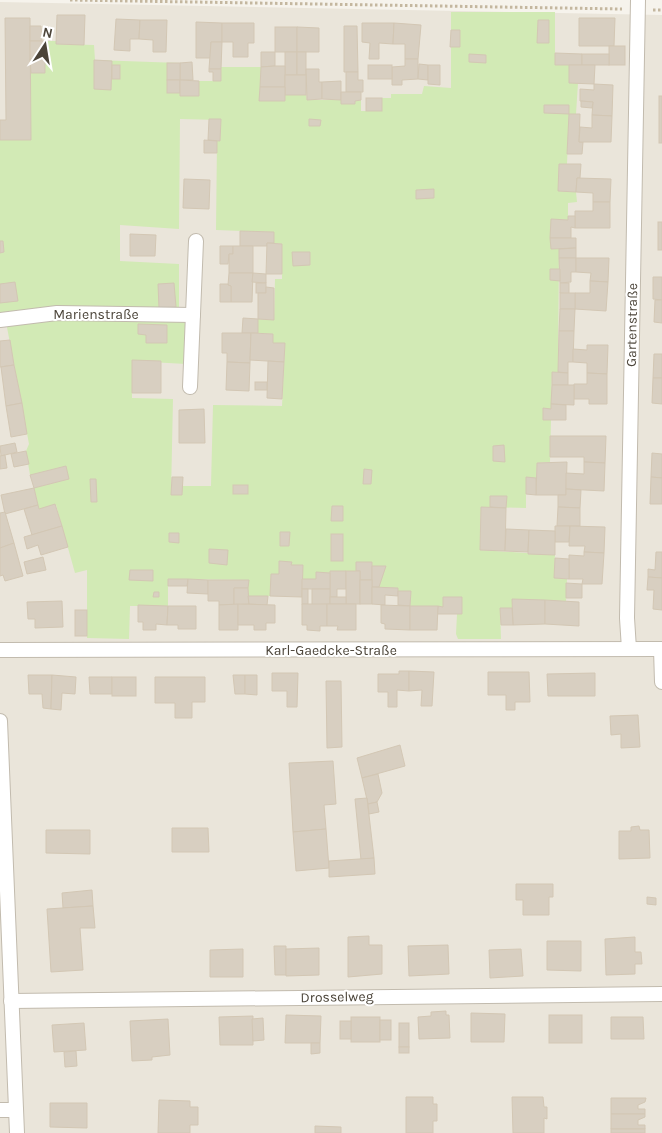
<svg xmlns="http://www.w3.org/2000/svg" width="662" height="1133" viewBox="0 0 662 1133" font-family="Karla,sans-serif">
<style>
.residential{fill:#eae5da}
.green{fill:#d2eab5}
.building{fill:#d8cfc1;stroke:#d3c7b4}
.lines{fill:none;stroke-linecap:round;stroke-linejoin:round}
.street-casing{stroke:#c2bbae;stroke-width:16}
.path{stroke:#c4b79f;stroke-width:3;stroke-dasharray:2.5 2.5;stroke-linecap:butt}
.street{stroke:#fff;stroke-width:14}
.labels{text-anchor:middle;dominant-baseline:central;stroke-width:4;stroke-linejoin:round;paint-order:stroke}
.street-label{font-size:14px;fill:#4b4439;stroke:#fff}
</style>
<rect width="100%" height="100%" fill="#f6f3ec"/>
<path class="residential" d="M0 2 662 15V1133H0Z"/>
<path class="green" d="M451 12H555V65H569V83H578L576 114H569L567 164H559L558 191 576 192 577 202 568 203V220L551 219V249H559L558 372H552L551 409H543V420H551L550 462 537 463 536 478H526V508L481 507 480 550 555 555 554 578 567 579 566 601 512 599V608H500L501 639H458L456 634 457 614H462V597H444L443 607 410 606 411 591H398V588L372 587V562H356V571H330V573L316 572V579H302L303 565H291V562L279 561V574H271L270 596H248V580L168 579V606H130L129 639 87 638V570L75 573 56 505 39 509 34 488 69 479 66 466 30 475 26 451 29 444 6 322 58 315 185 317 186 364 132 361V398L173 399 171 494 182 495V486H211L213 405 282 406 285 344 273 343V334L258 333V319L274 320 275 279H282V244L274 243V232L216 230 217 141H220L221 120 180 119 179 229 120 225V261L179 264V315L71 312 43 313 0 319V253L4 252 3 241H0V140L31 139 30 41H57V44L94 45 95 60 180 63 181 96H199V81H221V67H261L260 101H284L285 95H306L307 100H341L342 104H355V101L361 100V111H382V98H391V94H422L424 86 451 88Z"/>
<g class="building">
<path d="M57 15H85L84 45 56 44Z"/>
<path d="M5 18H30L31 140H0V120H6Z"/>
<path d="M579 18H615L614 46H579Z"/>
<path d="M116 19 140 20 139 39H130V51L114 50Z"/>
<path d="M140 20H167L166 52H153V40L139 39Z"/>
<path d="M538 20H549V43H537Z"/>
<path d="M196 22 222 23V42H211V58H196Z"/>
<path d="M222 23H254V43H248V57H233V42H222Z"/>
<path d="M362 23H394L393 44 379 43V59H369L370 43 362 42Z"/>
<path d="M394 23 421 25 418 59H405V44H393Z"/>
<path d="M30 26H41L42 41H30Z"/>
<path d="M344 26H357L358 72H344Z"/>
<rect x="275" y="27" width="22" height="25"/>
<path d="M297 27 319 28V52H297Z"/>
<path d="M451 30H460V47H450Z"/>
<rect x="30" y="41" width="15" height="18"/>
<path d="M211 42H222L221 69H209Z"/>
<rect x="609" y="46" width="16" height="19"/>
<path d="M261 52H275V66L261 67Z"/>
<rect x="285" y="52" width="12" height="23"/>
<rect x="297" y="52" width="9" height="23"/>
<path d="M555 53 582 54V65H555Z"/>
<path d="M469 54 486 55V63L469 62Z"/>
<rect x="582" y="54" width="27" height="11"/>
<path d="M30 59H45V73H31Z"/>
<path d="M405 59H418V79L402 80V85H392V67L405 66Z"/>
<path d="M94 60 112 61 111 90 94 89Z"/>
<path d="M192 62 193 80H180V63Z"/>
<rect x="167" y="63" width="13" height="17"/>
<path d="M419 64 428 65V80L418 79Z"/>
<rect x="112" y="65" width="8" height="14"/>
<rect x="368" y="65" width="24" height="14"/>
<path d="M428 65H440V85L428 84Z"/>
<path d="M569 65H595L594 84 569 83Z"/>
<path d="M275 66H285V87H260L261 67Z"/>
<path d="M209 69H221V81H213V72H209Z"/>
<path d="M306 69H319V82H322V99L307 100Z"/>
<path d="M346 72H358V80H363V92H346Z"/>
<rect x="285" y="75" width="21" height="20"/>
<rect x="167" y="80" width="13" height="13"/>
<path d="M180 80 199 81V96H180Z"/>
<path d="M341 81V100L322 99V82Z"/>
<path d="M594 84 613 85 612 116 592 115 593 102 580 101V89L594 90Z"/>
<path d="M260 87H285V101H259Z"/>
<path d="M341 92H361V100L355 101V104H341Z"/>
<rect x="659" y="96" width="3" height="47"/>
<rect x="366" y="98" width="16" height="13"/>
<path d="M581 101 593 102 592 108 581 107Z"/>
<path d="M544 105H569V114L544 113Z"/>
<path d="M569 114H580L579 142H583L582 154H567Z"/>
<path d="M592 115 612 116 611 142H579L580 127 592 128Z"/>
<path d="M209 119H221L220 141 208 140Z"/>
<path d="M309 119 321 120 320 126H309Z"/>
<path d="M204 140 217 141V153H204Z"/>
<path d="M559 164H581L580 178H577L576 192 558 191Z"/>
<path d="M577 178 611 179 610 202H593V193L576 192Z"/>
<path d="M184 179 210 180 209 209 183 208Z"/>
<path d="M434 189V198L416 199V190Z"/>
<path d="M593 202H610V228H575V211H593Z"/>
<path d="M568 216H575V228L571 227V238H550L551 219 568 220Z"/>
<rect x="658" y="222" width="4" height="28"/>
<path d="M240 231 274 232V243H267V246H240Z"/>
<path d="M130 234 156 235 155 256H130Z"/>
<path d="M550 238H576V248L551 249Z"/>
<path d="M0 241H3L4 252 0 253Z"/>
<path d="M267 243 282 244V274H266Z"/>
<path d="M220 246H233V254H229L228 264H220Z"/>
<path d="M233 246H253V273H229V254H233Z"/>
<path d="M576 248V258H559V249Z"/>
<path d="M292 252H310V265L293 266Z"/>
<path d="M559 258H576V272H571V282L560 283Z"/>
<path d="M576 258H609L608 282 590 281 591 273 576 272Z"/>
<path d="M550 269H560V281L550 280Z"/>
<path d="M229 273H253L252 302H231V286L228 285Z"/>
<path d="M253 273 266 274V283L252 282Z"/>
<path d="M653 277H662V300L653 299Z"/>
<path d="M590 281 608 282 606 311 575 309V293H590Z"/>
<path d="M15 282 18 301 0 303V284Z"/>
<path d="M174 283 176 307 159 308 158 284Z"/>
<rect x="256" y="283" width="10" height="10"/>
<path d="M560 283H569V294L560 293Z"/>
<path d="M220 284H228V285L231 286V302H220Z"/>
<path d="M266 287 274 288V320L258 319V293H266Z"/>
<rect x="560" y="293" width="15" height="16"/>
<path d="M655 300H662V323L654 322Z"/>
<path d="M560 309H575L574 331H559Z"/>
<path d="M243 318 258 319V333H242Z"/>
<path d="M138 324 167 325V343H146V335L138 334Z"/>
<path d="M559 331H574L573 362H568V373L558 372Z"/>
<path d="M222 333H251L250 363 227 362V353H222Z"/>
<path d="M251 333 273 334V343H285L284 362 250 360Z"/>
<path d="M10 340 14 365 0 367V341Z"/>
<path d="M587 345H608L607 374 587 373V363L573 362V349L587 350Z"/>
<path d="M654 354H662V378H653Z"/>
<path d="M132 360 161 361V393H132Z"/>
<path d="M268 361 284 362 282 399 267 398Z"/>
<path d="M227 362 250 363 249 391 226 390Z"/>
<path d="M14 365 22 403 6 406 1 367Z"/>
<path d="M552 372 568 373V385H552Z"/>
<path d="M587 373 607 374V404H589V399H574V384H587Z"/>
<path d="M653 378H662V404L652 403Z"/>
<rect x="255" y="382" width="12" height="8"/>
<path d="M552 385H574V405L551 404Z"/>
<path d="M22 403 27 434 11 437 6 406Z"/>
<path d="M551 404 566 405V420H543V408L551 409Z"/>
<path d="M204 409 205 443H179V410Z"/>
<path d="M550 436H606L605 463 584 462V457H550Z"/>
<path d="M15 443 17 452 1 456 0 446Z"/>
<path d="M504 445 505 462 493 461V446Z"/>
<path d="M26 451 29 464 14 467 11 454Z"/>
<path d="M652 453 662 454V478L651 477Z"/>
<path d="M5 455 7 468 0 469V456Z"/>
<path d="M567 462 566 495H536L537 463Z"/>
<path d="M584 462 605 463 604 491 566 489V473L584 474Z"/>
<path d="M66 466 69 479 34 488 30 475Z"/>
<path d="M364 469 372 470 371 484H363Z"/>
<path d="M172 477H183L182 495H171Z"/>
<path d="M526 477 536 478V495L526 494Z"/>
<path d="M651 477 662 478V504H650Z"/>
<path d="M90 479H96L97 502H91Z"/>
<rect x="233" y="485" width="15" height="9"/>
<path d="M34 488 38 505 5 514 1 495Z"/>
<path d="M566 489 581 490 580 508 558 507V495H566Z"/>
<path d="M490 496H507L506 508 490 507Z"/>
<path d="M55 504 62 526 32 535 24 509 38 505 39 509Z"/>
<path d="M332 506H343V521H331Z"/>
<path d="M481 507 506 508 505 551 480 550Z"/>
<path d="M558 507 580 508V526H557Z"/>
<path d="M5 512 14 543 0 548V513Z"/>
<path d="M62 526 68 547 41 555 38 545 27 549 24 537Z"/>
<path d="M555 526H570L569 542H555Z"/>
<path d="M570 526 605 527 604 553 584 552 585 546H569Z"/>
<path d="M506 529 529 530 528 552 505 551Z"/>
<path d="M529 530 555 531V555L528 554Z"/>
<path d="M280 532H290L289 546H280Z"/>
<path d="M169 533H179V543L169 542Z"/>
<rect x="331" y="534" width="12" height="27"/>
<path d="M14 543 23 576 5 581 3 575 0 576V548Z"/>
<path d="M209 549 228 550 227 565 209 563Z"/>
<path d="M584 552 604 553 602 584H582L583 579H569V555L584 556Z"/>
<path d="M656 552H662V578L648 577V569L655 570Z"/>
<path d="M43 557 46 570 27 574 24 562Z"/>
<path d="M555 558 569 559V579L554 578Z"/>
<path d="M279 561 292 562 291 565H303L302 597 270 596 271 574H279Z"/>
<path d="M356 562H372V580H360V571H356Z"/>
<path d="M372 566H386L379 587H372Z"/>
<path d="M130 570H153V581L129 580Z"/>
<path d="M330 571H346V589H337V597H330Z"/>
<rect x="346" y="571" width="14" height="33"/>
<path d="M316 572 330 573V589H302V579H316Z"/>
<path d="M648 577 662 578V610L653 609 654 590H647Z"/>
<path d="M168 579H188L187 586H168Z"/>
<path d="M188 579 208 580V594L187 593Z"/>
<path d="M208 580H249L248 588H234V605H219V601H208Z"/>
<rect x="360" y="580" width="12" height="24"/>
<path d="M566 583 582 584V598H566Z"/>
<path d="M372 587 398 588V596L385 595V605L372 604Z"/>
<path d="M234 588H248L249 604 234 605Z"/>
<rect x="302" y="589" width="6" height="15"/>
<path d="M312 589H330V604L312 605Z"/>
<path d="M398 591H411L410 606 398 605Z"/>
<path d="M154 592H159V597H153Z"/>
<path d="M248 596H268L267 605 249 604Z"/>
<rect x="330" y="597" width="16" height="7"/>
<path d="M443 597H462V614H437L438 606 443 607Z"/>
<path d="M512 599 545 600V624L513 625Z"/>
<path d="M545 600 579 602V626L545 624Z"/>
<path d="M62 601 63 627 35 628V619H28L27 602Z"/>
<path d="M238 604V630H219V605Z"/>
<path d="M238 604 275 605V623H266V630H254V625H238Z"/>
<path d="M302 604H327V626H320V631L307 630V625H302Z"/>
<path d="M327 604H356V630H337L338 626H327Z"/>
<path d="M138 605 168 606 167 625 156 624V630H143V622H138Z"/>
<path d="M381 605 410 606V630L385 629V624L381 623Z"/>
<path d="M168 606H196V629H178V625H167Z"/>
<path d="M410 606H438L437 630H410Z"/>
<path d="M500 608H512L513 625H501Z"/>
<rect x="75" y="610" width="12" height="26"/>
<path d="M399 671H409V691L397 690V707H388V692H378V674H399Z"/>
<path d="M409 671 434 672 432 706H421L422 690 409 691Z"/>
<path d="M488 672H529L530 702H515V710H506V695H488Z"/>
<path d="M272 673H298L297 707H287V691H272Z"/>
<path d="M595 673V696H548L547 674Z"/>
<path d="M28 675H52L51 709 43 708 42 694H29Z"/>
<path d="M52 675 76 677 75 694 62 693 61 710 51 709Z"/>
<path d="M233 675H245V694H235Z"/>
<path d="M245 675H257V695L245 694Z"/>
<path d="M89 677H112V694H90Z"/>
<rect x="112" y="677" width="24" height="19"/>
<path d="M155 677H205V702H192V718H175V703H155Z"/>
<path d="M326 681H341L342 747 327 748Z"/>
<path d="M638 715 640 747 621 748V734L611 735 610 716Z"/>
<path d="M400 745 405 766 362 778 357 758Z"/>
<path d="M333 761 336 804 324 805 326 829 293 832 289 763Z"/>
<path d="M378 774 382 793 377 802 368 804 362 778Z"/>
<path d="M367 798 374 858 361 860 355 799Z"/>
<path d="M377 802 379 812 369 814 368 804Z"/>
<path d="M639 826 640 830H649L650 858 619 859V831H631V827Z"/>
<path d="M172 828H208L209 852H172Z"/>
<path d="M326 829 329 868 296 871 293 832Z"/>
<path d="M46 830H90V854L46 853Z"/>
<path d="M374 858 375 874 329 877V861Z"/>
<path d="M516 884H553V897H549V915H523V900H516Z"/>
<path d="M92 890 93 906 63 908 62 893Z"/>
<path d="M647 897 656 898V905L647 904Z"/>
<path d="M93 906 95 928H80L83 970 51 972 47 909Z"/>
<path d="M369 936V945H382V974L348 977V937Z"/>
<path d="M635 937V952H641L642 964H635V974L606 975 605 939Z"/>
<path d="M547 941H581V971L547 970Z"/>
<path d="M448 945 449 974 409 976 408 946Z"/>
<path d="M274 946H286V975H275Z"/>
<path d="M319 948V975L286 976V949Z"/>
<path d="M243 949V977H210V950Z"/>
<path d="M521 949 523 976 490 978 489 950Z"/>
<path d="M446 1011V1015H449L450 1038 419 1039 418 1017 431 1016V1012Z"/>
<path d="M471 1013 505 1014 504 1042H471Z"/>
<path d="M286 1015 321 1016 320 1043H285Z"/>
<rect x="549" y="1015" width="33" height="28"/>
<path d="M253 1016V1045H220L219 1017Z"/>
<rect x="351" y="1017" width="29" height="25"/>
<path d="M611 1017H643L644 1039H611Z"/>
<path d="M263 1018 264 1040 253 1041 252 1019Z"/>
<path d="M168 1019 170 1055 152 1057V1060L132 1061 130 1021Z"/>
<rect x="380" y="1020" width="11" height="20"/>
<rect x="340" y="1021" width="11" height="18"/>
<path d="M84 1023 86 1050 54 1052 52 1025Z"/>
<rect x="399" y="1023" width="10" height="24"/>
<path d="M311 1043H320V1053L311 1054Z"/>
<rect x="399" y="1047" width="10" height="6"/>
<path d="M76 1051 77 1066 65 1067 64 1052Z"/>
<path d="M406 1097H433V1104H437V1121H433V1133H406Z"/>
<path d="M512 1097H543L544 1107H547V1119L544 1118V1133H513Z"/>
<path d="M611 1098H646L645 1102 638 1105V1109H645V1114H611Z"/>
<path d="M159 1100 190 1101V1107H198V1125H190V1133H158Z"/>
<path d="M50 1103H87V1128L50 1127Z"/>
<path d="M611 1114H645V1117L638 1120V1125H645V1129H611Z"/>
<path d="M315 1126 341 1127V1133H315Z"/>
<rect x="611" y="1129" width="34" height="4"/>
</g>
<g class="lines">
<defs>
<g id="street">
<path d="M0 320 57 313 193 315"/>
<path d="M190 387 196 241"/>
<path d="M629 649 627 618 638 0"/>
<path d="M661 649 662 682"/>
<path d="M0 650 662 649"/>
<path d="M0 721 17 1133"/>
<path d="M11 1001 662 994"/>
<path d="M0 1110H16"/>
</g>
</defs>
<use href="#street" class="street-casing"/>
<g class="path">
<path d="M70 0 622 9"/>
<path d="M653 10H662"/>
</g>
<use href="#street" class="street"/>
</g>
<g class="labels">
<g class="street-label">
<text x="96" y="314">Marienstraße</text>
<text transform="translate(632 325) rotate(-89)">Gartenstraße</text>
<text x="331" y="650">Karl-Gaedcke-Straße</text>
<text transform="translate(337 997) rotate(-1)">Drosselweg</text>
</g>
</g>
<g transform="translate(45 45) rotate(12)" stroke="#ffffff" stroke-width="4" paint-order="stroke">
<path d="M0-4L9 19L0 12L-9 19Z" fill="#4b4439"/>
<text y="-8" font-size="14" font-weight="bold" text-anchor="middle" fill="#4b4439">N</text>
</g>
</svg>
